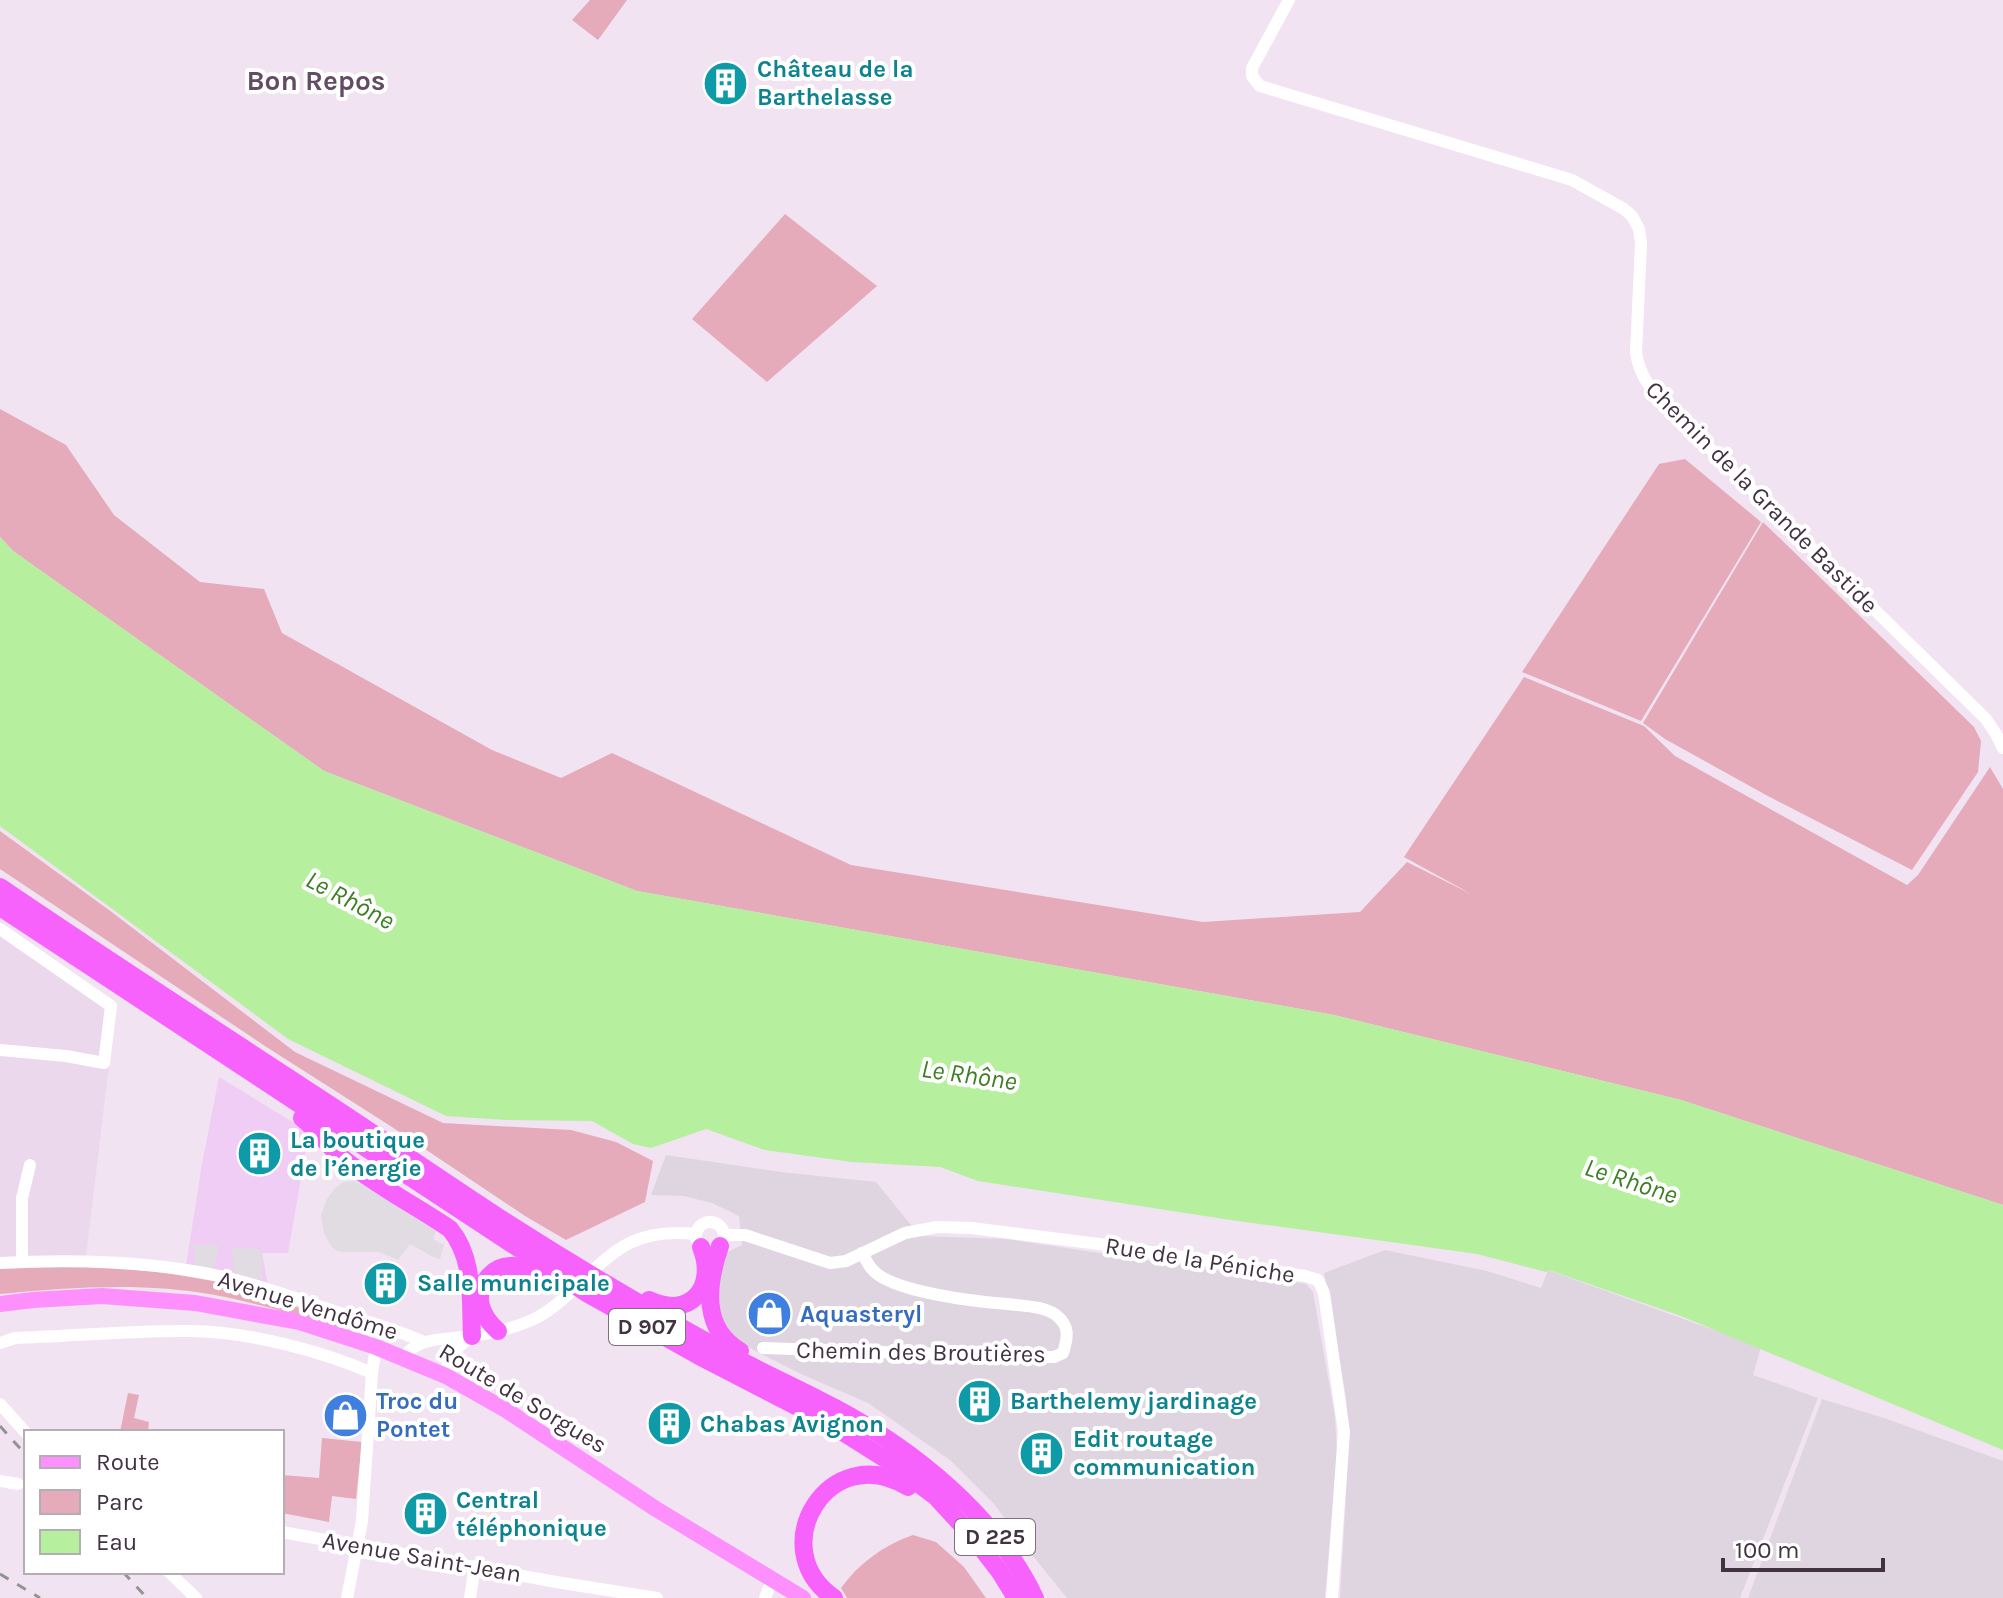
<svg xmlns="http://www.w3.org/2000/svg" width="2003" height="1598" viewBox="0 0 2003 1598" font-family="Karla,sans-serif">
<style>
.residential{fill:#ecd8ed}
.commercial{fill:#efcdf4}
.industrial{fill:#dfd5e0}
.green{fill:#e6abba}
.parking{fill:#e1dce2}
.water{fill:#b6ef9e}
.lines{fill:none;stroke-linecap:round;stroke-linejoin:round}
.minor{stroke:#fff;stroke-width:12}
.major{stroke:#fe90fd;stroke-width:16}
.highway{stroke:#f762fd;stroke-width:18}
.rail{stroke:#939393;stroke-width:3;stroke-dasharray:10 10;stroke-linecap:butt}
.labels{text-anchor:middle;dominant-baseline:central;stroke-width:8;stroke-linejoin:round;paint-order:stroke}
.shield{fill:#fff;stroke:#7b707b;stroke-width:2}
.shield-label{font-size:22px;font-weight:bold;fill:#423343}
.culture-label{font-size:24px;font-weight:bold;fill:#0d838f;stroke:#fff;text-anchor:start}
.street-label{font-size:24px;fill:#423343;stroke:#fff}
.shop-label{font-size:24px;font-weight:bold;fill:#366cbe;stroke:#fff;text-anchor:start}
.water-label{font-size:26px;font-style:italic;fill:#3e7f25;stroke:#fff}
.quarter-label{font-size:28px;font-weight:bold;fill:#634b66;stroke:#fff}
</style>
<rect width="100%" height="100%" fill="#f1e3f2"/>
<path class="residential" d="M0 934 115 1016 86 1256 0 1261Z"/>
<path class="commercial" d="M219 1077 309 1132 288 1253H262L268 1285 186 1266 202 1164Z"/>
<g class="industrial">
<path d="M666 1155 781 1172 876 1182 920 1236 1006 1239 1306 1284 1313 1292 1335 1417 1337 1453 1325 1598H1067L1033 1556 994 1504 950 1460 868 1403 801 1374 736 1341 717 1310 718 1279 725 1253 742 1245 739 1216 712 1203 684 1196 651 1195Z"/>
<path d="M1385 1250 1487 1271 1541 1288 1548 1270 1761 1347 1753 1375 1818 1398 1740 1598H1340L1349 1444 1346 1397 1324 1273Z"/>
<path d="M1822 1399 1884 1418 2003 1461V1598H1748Z"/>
</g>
<g class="green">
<path d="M590 0H627L598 40 572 20Z"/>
<path d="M785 214 877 286 767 382 692 319Z"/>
<path d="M0 409 66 445 114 515 200 582 264 589 282 633 492 750 561 778 612 753 851 865 1203 922 1360 912 1407 862 1473 895 1404 857 1524 677 1644 726 1675 756 1907 885 1918 875 1990 767 2003 789V1205L1681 1100 1334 1015 637 891 324 771 13 551 0 537Z"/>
<path d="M1685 459 1761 522 1641 721 1522 672 1659 464Z"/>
<path d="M1763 522 1974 727 1981 741 1978 772 1912 870 1766 795 1665 739 1643 723Z"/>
<path d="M0 831 109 910 295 1052 443 1123 571 1130 616 1142 653 1161 645 1202 566 1240 525 1216 392 1127 268 1048 0 869Z"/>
<path d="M0 1266 108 1267 167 1273 230 1284 258 1291 263 1296 352 1325 353 1329C332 1327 313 1320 293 1314 268 1307 241 1300 215 1295 145 1282 71 1287 0 1294Z"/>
<path d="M128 1393 139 1395 134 1418 149 1422 148 1432H120Z"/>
<path d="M322 1438 362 1442 356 1499 332 1496 329 1522 282 1513V1475L319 1478Z"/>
<path d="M913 1535 936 1542 964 1567 986 1598H847L841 1588C859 1563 884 1545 913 1535Z"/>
</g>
<g class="parking">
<path d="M354 1181 363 1185 436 1231 433 1239 444 1245 440 1259 435 1258 410 1244 398 1260 379 1252H344L337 1251 331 1246 324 1233 321 1215 327 1199 335 1188 344 1182Z"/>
<path d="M194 1245H219L214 1266 209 1269 195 1267Z"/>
<path d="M232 1247 261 1249 262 1280 236 1275 233 1265Z"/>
</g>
<path class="water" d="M0 537 13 551 324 771 637 891 1334 1015 1681 1100 2003 1205V1450L1681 1316 1549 1270 1546 1272 1477 1254 1224 1219 978 1181 940 1167 852 1162 765 1150 706 1129 651 1148 633 1144 592 1121 506 1120 446 1116 288 1039 0 826Z"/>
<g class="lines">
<g class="minor">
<path d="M1289 0 1252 68V76L1260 86 1572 180 1624 209 1632 216 1639 229 1641 243 1636 353C1641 384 1659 397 1680 419L1986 719 1996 734 2003 748"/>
<path d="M0 929 111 1006 104 1063 66 1056 0 1050"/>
<circle cx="710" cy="1236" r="14"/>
<path d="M724 1235H745L830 1263 846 1261 905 1233 937 1227 971 1228 1099 1244 1305 1276 1318 1280 1324 1293 1344 1432 1332 1598"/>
<path d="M22 1262V1198L30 1165"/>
<path d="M0 1263C72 1259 149 1261 220 1276 262 1285 302 1301 343 1314 369 1323 398 1330 424 1342"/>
<path d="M0 1343 15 1338C74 1336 134 1330 193 1331 249 1332 322 1351 372 1373"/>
<path d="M763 1348 1036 1357H1054L1063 1353C1068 1337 1070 1326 1056 1315 1044 1306 1022 1306 1008 1304 978 1302 890 1292 872 1269 868 1265 865 1258 862 1253"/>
<path d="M406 1359 408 1352C425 1336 449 1340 471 1336 493 1333 516 1328 536 1318 552 1310 566 1297 579 1284 617 1246 640 1228 696 1234"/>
<path d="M446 1376C446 1353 456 1350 472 1336"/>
<path d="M0 1404 26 1433"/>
<path d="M0 1481 18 1484"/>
<path d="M282 1532 556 1582 657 1598"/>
<path d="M169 1572 196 1598"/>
<path d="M347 1598 362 1521 372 1373 376 1347"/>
<path d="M470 1598 475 1566"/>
<path d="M765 1598 772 1580"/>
</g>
<path class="major" d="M0 1304 33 1300 102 1296 195 1303 299 1322 376 1347 446 1376 506 1410 656 1509 803 1598"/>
<g class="highway">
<path d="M0 887C107 960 216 1030 324 1101 382 1139 440 1179 498 1217 573 1265 650 1311 728 1354 763 1373 800 1389 835 1408 914 1450 996 1516 1035 1598"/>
<path d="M0 907 588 1294 699 1356 825 1421 887 1460 935 1496 973 1537 1000 1572 1016 1598"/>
<path d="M302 1118C319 1131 329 1148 346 1161 379 1187 416 1206 450 1229 475 1259 470 1300 472 1336"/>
<path d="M720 1246C707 1284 701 1328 740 1351"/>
<path d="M649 1300C691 1320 717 1286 701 1247"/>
<path d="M498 1331C481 1316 472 1295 489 1276 495 1269 503 1266 511 1266 523 1265 532 1270 541 1275"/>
<path d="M834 1598C762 1548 830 1438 908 1487"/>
</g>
<g class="rail">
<path d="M0 1426 26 1455"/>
<path d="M123 1572 147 1598"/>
<path d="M0 1574 40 1598"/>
</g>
</g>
<defs>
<symbol id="building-disc" viewBox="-11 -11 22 22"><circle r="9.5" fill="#0f9aa8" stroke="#fff"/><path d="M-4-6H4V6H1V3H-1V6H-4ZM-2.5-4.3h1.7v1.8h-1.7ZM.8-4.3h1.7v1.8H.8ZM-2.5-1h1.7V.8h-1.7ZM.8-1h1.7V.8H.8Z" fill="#fff"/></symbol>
<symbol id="shop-disc" viewBox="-11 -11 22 22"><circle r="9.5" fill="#3f7fe0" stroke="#fff"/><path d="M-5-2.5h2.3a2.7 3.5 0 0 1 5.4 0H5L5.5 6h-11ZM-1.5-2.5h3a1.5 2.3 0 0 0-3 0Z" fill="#fff"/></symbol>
</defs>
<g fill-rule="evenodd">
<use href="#building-disc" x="700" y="58" width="51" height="51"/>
<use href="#building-disc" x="234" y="1128" width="51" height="51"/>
<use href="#building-disc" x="360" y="1258" width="51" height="51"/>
<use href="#shop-disc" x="744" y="1288" width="51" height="51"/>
<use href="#building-disc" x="954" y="1376" width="51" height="51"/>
<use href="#shop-disc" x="320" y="1390" width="51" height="51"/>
<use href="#building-disc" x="644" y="1398" width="51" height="51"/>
<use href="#building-disc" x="1016" y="1428" width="51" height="51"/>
<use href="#building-disc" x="400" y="1488" width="51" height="51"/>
</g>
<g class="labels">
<g class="shield">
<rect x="609" y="1309" width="76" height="36" rx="6"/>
<rect x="955" y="1519" width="80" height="36" rx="6"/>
</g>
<g class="shield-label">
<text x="647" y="1327">D 907</text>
<text x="995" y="1537">D 225</text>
</g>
<g class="culture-label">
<text x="757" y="69">Château de la<tspan x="757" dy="28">Barthelasse</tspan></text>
<text x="290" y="1140">La boutique<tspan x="290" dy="28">de l’énergie</tspan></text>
<text x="417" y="1283">Salle municipale</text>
<text x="1010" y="1401">Barthelemy jardinage</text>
<text x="700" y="1424">Chabas Avignon</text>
<text x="1073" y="1439">Edit routage<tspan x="1073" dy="28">communication</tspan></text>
<text x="456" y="1500">Central<tspan x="456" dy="28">téléphonique</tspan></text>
</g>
<g class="street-label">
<text transform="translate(1762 497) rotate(45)">Chemin de la Grande Bastide</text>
<text transform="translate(1200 1260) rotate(9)">Rue de la Péniche</text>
<text transform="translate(308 1305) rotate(17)">Avenue Vendôme</text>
<text transform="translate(921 1352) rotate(1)">Chemin des Broutières</text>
<text transform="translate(523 1398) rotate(31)">Route de Sorgues</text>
<text transform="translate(422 1557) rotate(10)">Avenue Saint-Jean</text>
</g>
<g class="shop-label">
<text x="800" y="1314">Aquasteryl</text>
<text x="376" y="1401">Troc du<tspan x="376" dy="28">Pontet</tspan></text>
</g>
<g class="water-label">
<text transform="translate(350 900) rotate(28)">Le Rhône</text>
<text transform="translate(969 1075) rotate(8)">Le Rhône</text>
<text transform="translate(1631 1181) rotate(18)">Le Rhône</text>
</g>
<g class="quarter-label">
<text x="316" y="80">Bon Repos</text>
</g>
</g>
<rect x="24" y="1430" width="260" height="144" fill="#ffffff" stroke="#b3adb4" stroke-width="2"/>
<rect x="40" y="1456" width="40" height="12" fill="#fe90fd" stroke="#b3adb4" stroke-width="2"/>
<text x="96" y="1470" font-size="24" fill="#423343">Route</text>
<rect x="40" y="1490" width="40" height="24" fill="#e6abba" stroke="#b3adb4" stroke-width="2"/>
<text x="96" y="1510" font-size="24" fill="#423343">Parc</text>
<rect x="40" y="1530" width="40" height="24" fill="#b6ef9e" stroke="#b3adb4" stroke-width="2"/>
<text x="96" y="1550" font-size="24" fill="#423343">Eau</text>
<path d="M1723 1558v12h160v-12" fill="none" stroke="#423343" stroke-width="4"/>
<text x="1735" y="1558" font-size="24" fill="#423343" stroke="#ffffff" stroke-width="6" paint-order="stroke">100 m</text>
</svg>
